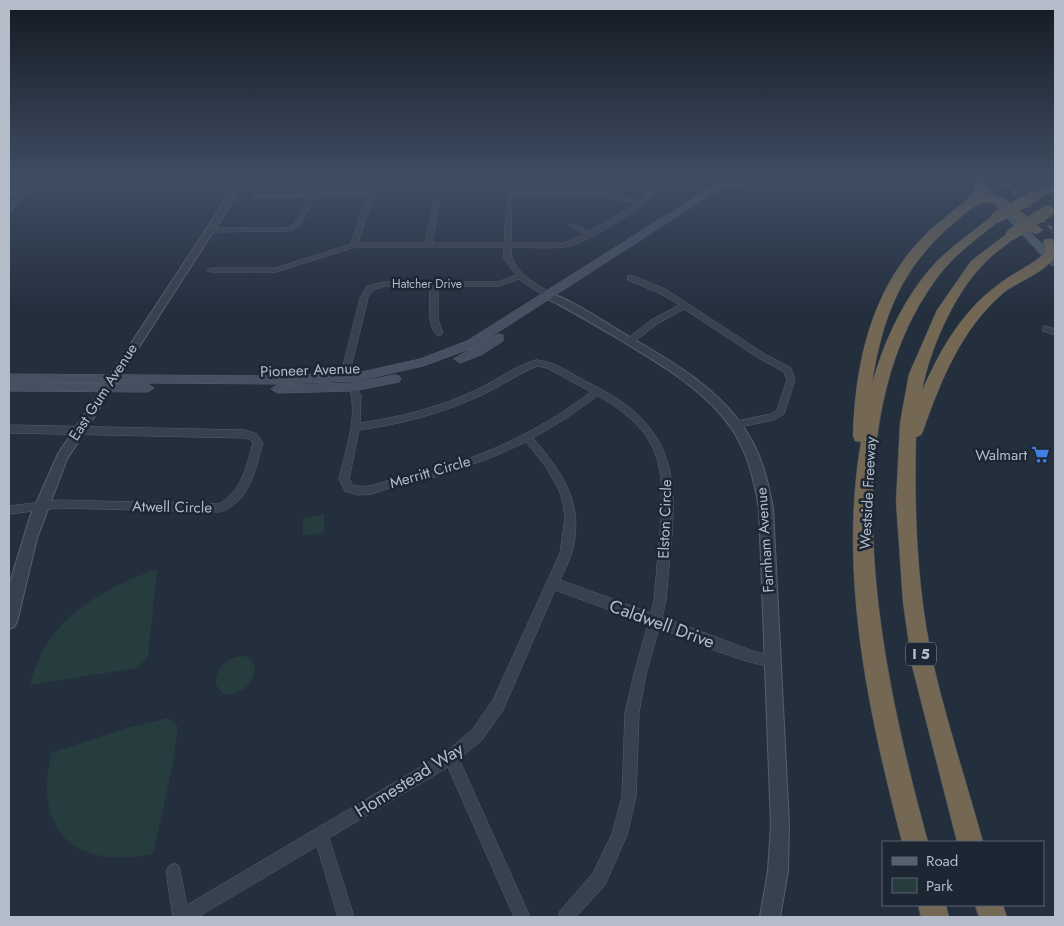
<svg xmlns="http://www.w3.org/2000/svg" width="1064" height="926" viewBox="0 0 1064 926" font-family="Jost,sans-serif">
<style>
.green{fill:#263c3f}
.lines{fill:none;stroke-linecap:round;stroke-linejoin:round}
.minor-casing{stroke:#565f6c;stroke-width:1}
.tertiary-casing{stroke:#565f6c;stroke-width:2}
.secondary-casing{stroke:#565f6c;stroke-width:1}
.primary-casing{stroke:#414a57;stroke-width:1}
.motorway-casing{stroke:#434c59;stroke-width:1}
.minor{fill:#38414e;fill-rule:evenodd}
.tertiary{fill:#38414e;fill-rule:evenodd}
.secondary{fill:#465061;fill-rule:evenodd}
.primary{fill:#56606e;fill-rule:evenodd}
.motorway{fill:#746855;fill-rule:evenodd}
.rail-casing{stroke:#5a6575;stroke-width:3}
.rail{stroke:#1d2633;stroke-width:2;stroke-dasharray:5;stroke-linecap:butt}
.motorway-bridge-casing{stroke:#434c59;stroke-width:12;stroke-linecap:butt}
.motorway-bridge{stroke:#746855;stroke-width:12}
.labels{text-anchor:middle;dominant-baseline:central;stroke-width:5;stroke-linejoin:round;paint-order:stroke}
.far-street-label{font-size:12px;fill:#b4bcc9;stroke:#1d2633}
.shield{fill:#1d2633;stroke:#878f9c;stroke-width:1}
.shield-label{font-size:14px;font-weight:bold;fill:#b4bcc9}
.street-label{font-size:15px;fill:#b4bcc9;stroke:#1d2633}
.poi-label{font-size:15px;fill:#b4bcc9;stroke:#1d2633;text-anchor:end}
.near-street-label{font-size:18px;fill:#b4bcc9;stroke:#1d2633}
</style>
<rect width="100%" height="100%" fill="#242f3e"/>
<g class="green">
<path d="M324 514V532L303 536V518Z"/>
<path d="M157 569 148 657 137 668 30 685C46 619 99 590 157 569Z"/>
<path d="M244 656 249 658 255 666C255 684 240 696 223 694L216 685C215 669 227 656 244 656Z"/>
<path d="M168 718 178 727 172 768 153 854C105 863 56 857 48 800 45 784 49 769 51 753L127 728Z"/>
</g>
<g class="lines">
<defs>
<g id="minor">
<path d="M373 180H379L358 243H425L434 199 437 197 440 199 432 243H504L507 196 521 192 611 193 640 201 649 191 652 180H658C658 187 656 192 651 197 637 212 585 244 565 247 548 249 528 247 511 247 510 271 534 282 552 294V298H546L519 279 499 286H438V320L443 333 439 336C426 330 430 299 430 286H385L373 290 368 298 350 371 339 380 335 377 342 370 360 298 367 286 385 282H498L516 275 503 258 504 247H355L276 272H211L207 270 211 268H275L351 244 367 196 314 197 301 224 291 231 210 232 207 230 210 228H287L295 223 308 197 255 198 253 197V195L369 192ZM521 196 611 197 636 204 590 231 573 224H569V226L585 234 564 243H511L512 198Z"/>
<path d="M9 189 27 193 11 211 9 212V206L19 194 9 193Z"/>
<path d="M628 276H634L667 290 763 353 791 368 795 380 784 414 774 420 735 428 732 426 730 424 732 422 771 414 777 410 787 380 784 372 757 357 684 309 657 324 633 343H627V339L651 320 679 305 661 294 628 280Z"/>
<path d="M1046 326 1055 329V335L1043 331V327Z"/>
<path d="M536 360C556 361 574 376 591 384 696 435 673 504 666 601L662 617 753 651 777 657 779 661 777 665C762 672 679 636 659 628L646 674 639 713 636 797 627 835 605 885 576 917H558L560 911 593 873 612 834 622 797 625 713 634 674 648 624 555 590 503 710 482 740 459 759 530 917H514L448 767 329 838 354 917H338L317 846 198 917H173L166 871 169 866 174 863 179 866 187 905 446 752 472 730 493 700 560 553 565 518 563 503 559 490 546 467 526 442 495 456 443 475 392 487 372 494 358 495 345 491 339 479C345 450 359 416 349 387L353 384 356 385 361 396 360 423C401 417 441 407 478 389 497 380 515 366 536 360ZM537 366 547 368 591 392C547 425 498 451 445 466 429 471 413 474 397 478 383 481 368 490 353 485L349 479 359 430C402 424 443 413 482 395 501 386 518 374 537 366ZM598 396C660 431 666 465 660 532 658 555 656 578 654 601L651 613 560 580C564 571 569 562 572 552 585 505 563 473 533 438L568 417Z"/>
<path d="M9 425 245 430 257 434 263 443C255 470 250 502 220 512L58 508 9 514V506L58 500 219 504C242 490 246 468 253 443L251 440 245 438 9 433Z"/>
</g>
<g id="tertiary">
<path d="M229 180H237L236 193 229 207 67 459 37 538 17 622 14 627 9 629V588L11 579 30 517 58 454 221 207 228 193Z"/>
<path d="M549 293C573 300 601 320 623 333 674 363 730 393 756 449 765 468 769 488 773 508L789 825 788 871 780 917H760L768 871 771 825 759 508C754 480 748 453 732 429 705 390 662 365 622 341 597 326 572 311 546 298L544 296Z"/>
</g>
<g id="secondary">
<path d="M742 180H764L760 183 730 186 715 192 475 347 423 366 357 381 276 384 9 382V374L276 376 357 373 420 359 467 341 709 188 725 182Z"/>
<path d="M1049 254 1055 258V266L1051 265 1044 257Z"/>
<path d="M499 334 503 335V341L481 355 460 363 454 359Z"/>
<path d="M395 375 399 376 401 379 399 382 353 391 277 393 271 389 277 385 353 383Z"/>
<path d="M9 383 148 384 154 388 148 392 9 391Z"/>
</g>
<path id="primary" d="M971 180H981L1053 255V259H1045Z"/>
<g id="motorway">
<path d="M974 180 983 181 986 193 983 196H995L1006 199 1043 230 1037 234C1018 229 1007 203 991 202 975 202 966 213 955 222 902 266 882 317 872 384L871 388C883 342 905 294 939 259 956 243 975 230 993 215H1001V219C979 238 954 254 937 278 826 427 883 677 928 842H902C869 714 838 575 861 442L855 441 853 436C855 364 871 291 922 238 938 221 958 209 974 192Z"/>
<path d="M1055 184V191L1033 200 1027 197Z"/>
<path d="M1012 230 1016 231 1018 234 1016 237C1005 246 991 255 981 267 953 296 929 352 922 391 939 352 960 314 995 287 1010 275 1028 267 1043 255L1046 249 1043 242 1045 239H1053L1055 257C1043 274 1018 281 1002 294 961 330 941 380 923 431L921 435 916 437C914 513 917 592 934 667 948 726 967 784 983 842H957L912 666 903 602 896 502 900 423 909 374 937 310 971 261Z"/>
<path d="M918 905H946L949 917H921Z"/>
<path d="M975 905H1003L1007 917H979Z"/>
</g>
</defs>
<use href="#minor" class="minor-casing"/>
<use href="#tertiary" class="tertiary-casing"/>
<use href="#secondary" class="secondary-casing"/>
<use href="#primary" class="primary-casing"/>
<use href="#motorway" class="motorway-casing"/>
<use href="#minor" class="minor"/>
<use href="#tertiary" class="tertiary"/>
<use href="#secondary" class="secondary"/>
<use href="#primary" class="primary"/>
<use href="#motorway" class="motorway"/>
<defs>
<path id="rail" d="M1002 180 1055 232"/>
</defs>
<use href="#rail" class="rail-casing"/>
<use href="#rail" class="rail"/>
<defs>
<g id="motorway-bridge">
<path d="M997 217 1033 197"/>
<path d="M1012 234 1048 211"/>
</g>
</defs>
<use href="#motorway-bridge" class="motorway-bridge-casing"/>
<use href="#motorway-bridge" class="motorway-bridge"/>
</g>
<linearGradient id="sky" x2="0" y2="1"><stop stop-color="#141a22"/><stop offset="0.58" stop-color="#3f4d63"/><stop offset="1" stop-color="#3f4d63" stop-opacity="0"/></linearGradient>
<rect width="1064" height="309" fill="url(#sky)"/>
<defs>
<symbol id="supermarket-bare" viewBox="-9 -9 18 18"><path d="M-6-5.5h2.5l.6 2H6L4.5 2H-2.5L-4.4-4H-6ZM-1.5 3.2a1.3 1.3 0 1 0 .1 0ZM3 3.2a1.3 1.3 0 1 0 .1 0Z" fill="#3f7fe0" stroke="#1d2633" stroke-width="2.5" paint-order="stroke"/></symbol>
</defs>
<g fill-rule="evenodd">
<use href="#supermarket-bare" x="1028" y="442" width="25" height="25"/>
</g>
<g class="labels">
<g class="far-street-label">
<text x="427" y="284">Hatcher Drive</text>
</g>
<rect class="shield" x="906" y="642.5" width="30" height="23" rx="4"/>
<g class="shield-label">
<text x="921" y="654">I 5</text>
</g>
<g class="street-label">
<text transform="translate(310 370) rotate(-2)">Pioneer Avenue</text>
<text transform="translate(103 392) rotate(-57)">East Gum Avenue</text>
<text transform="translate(430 472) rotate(-16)">Merritt Circle</text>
<text transform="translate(868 493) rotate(-87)">Westside Freeway</text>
<text transform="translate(172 507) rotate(1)">Atwell Circle</text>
<text transform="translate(665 519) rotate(-88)">Elston Circle</text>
<text transform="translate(765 540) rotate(-94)">Farnham Avenue</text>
</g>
<g class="poi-label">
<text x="1027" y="455">Walmart</text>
</g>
<g class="near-street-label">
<text transform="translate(662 624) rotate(20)">Caldwell Drive</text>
<text transform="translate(409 780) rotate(-32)">Homestead Way</text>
</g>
</g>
<rect width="1064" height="926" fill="none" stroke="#b4bcc9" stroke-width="20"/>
<rect x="882" y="841" width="162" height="65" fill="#1d2633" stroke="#59626f"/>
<rect x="892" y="857" width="25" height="8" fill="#56606e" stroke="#59626f"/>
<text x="926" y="866" font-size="15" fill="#b4bcc9">Road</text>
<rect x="892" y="878" width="25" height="15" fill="#263c3f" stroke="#59626f"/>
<text x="926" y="891" font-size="15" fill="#b4bcc9">Park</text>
</svg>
